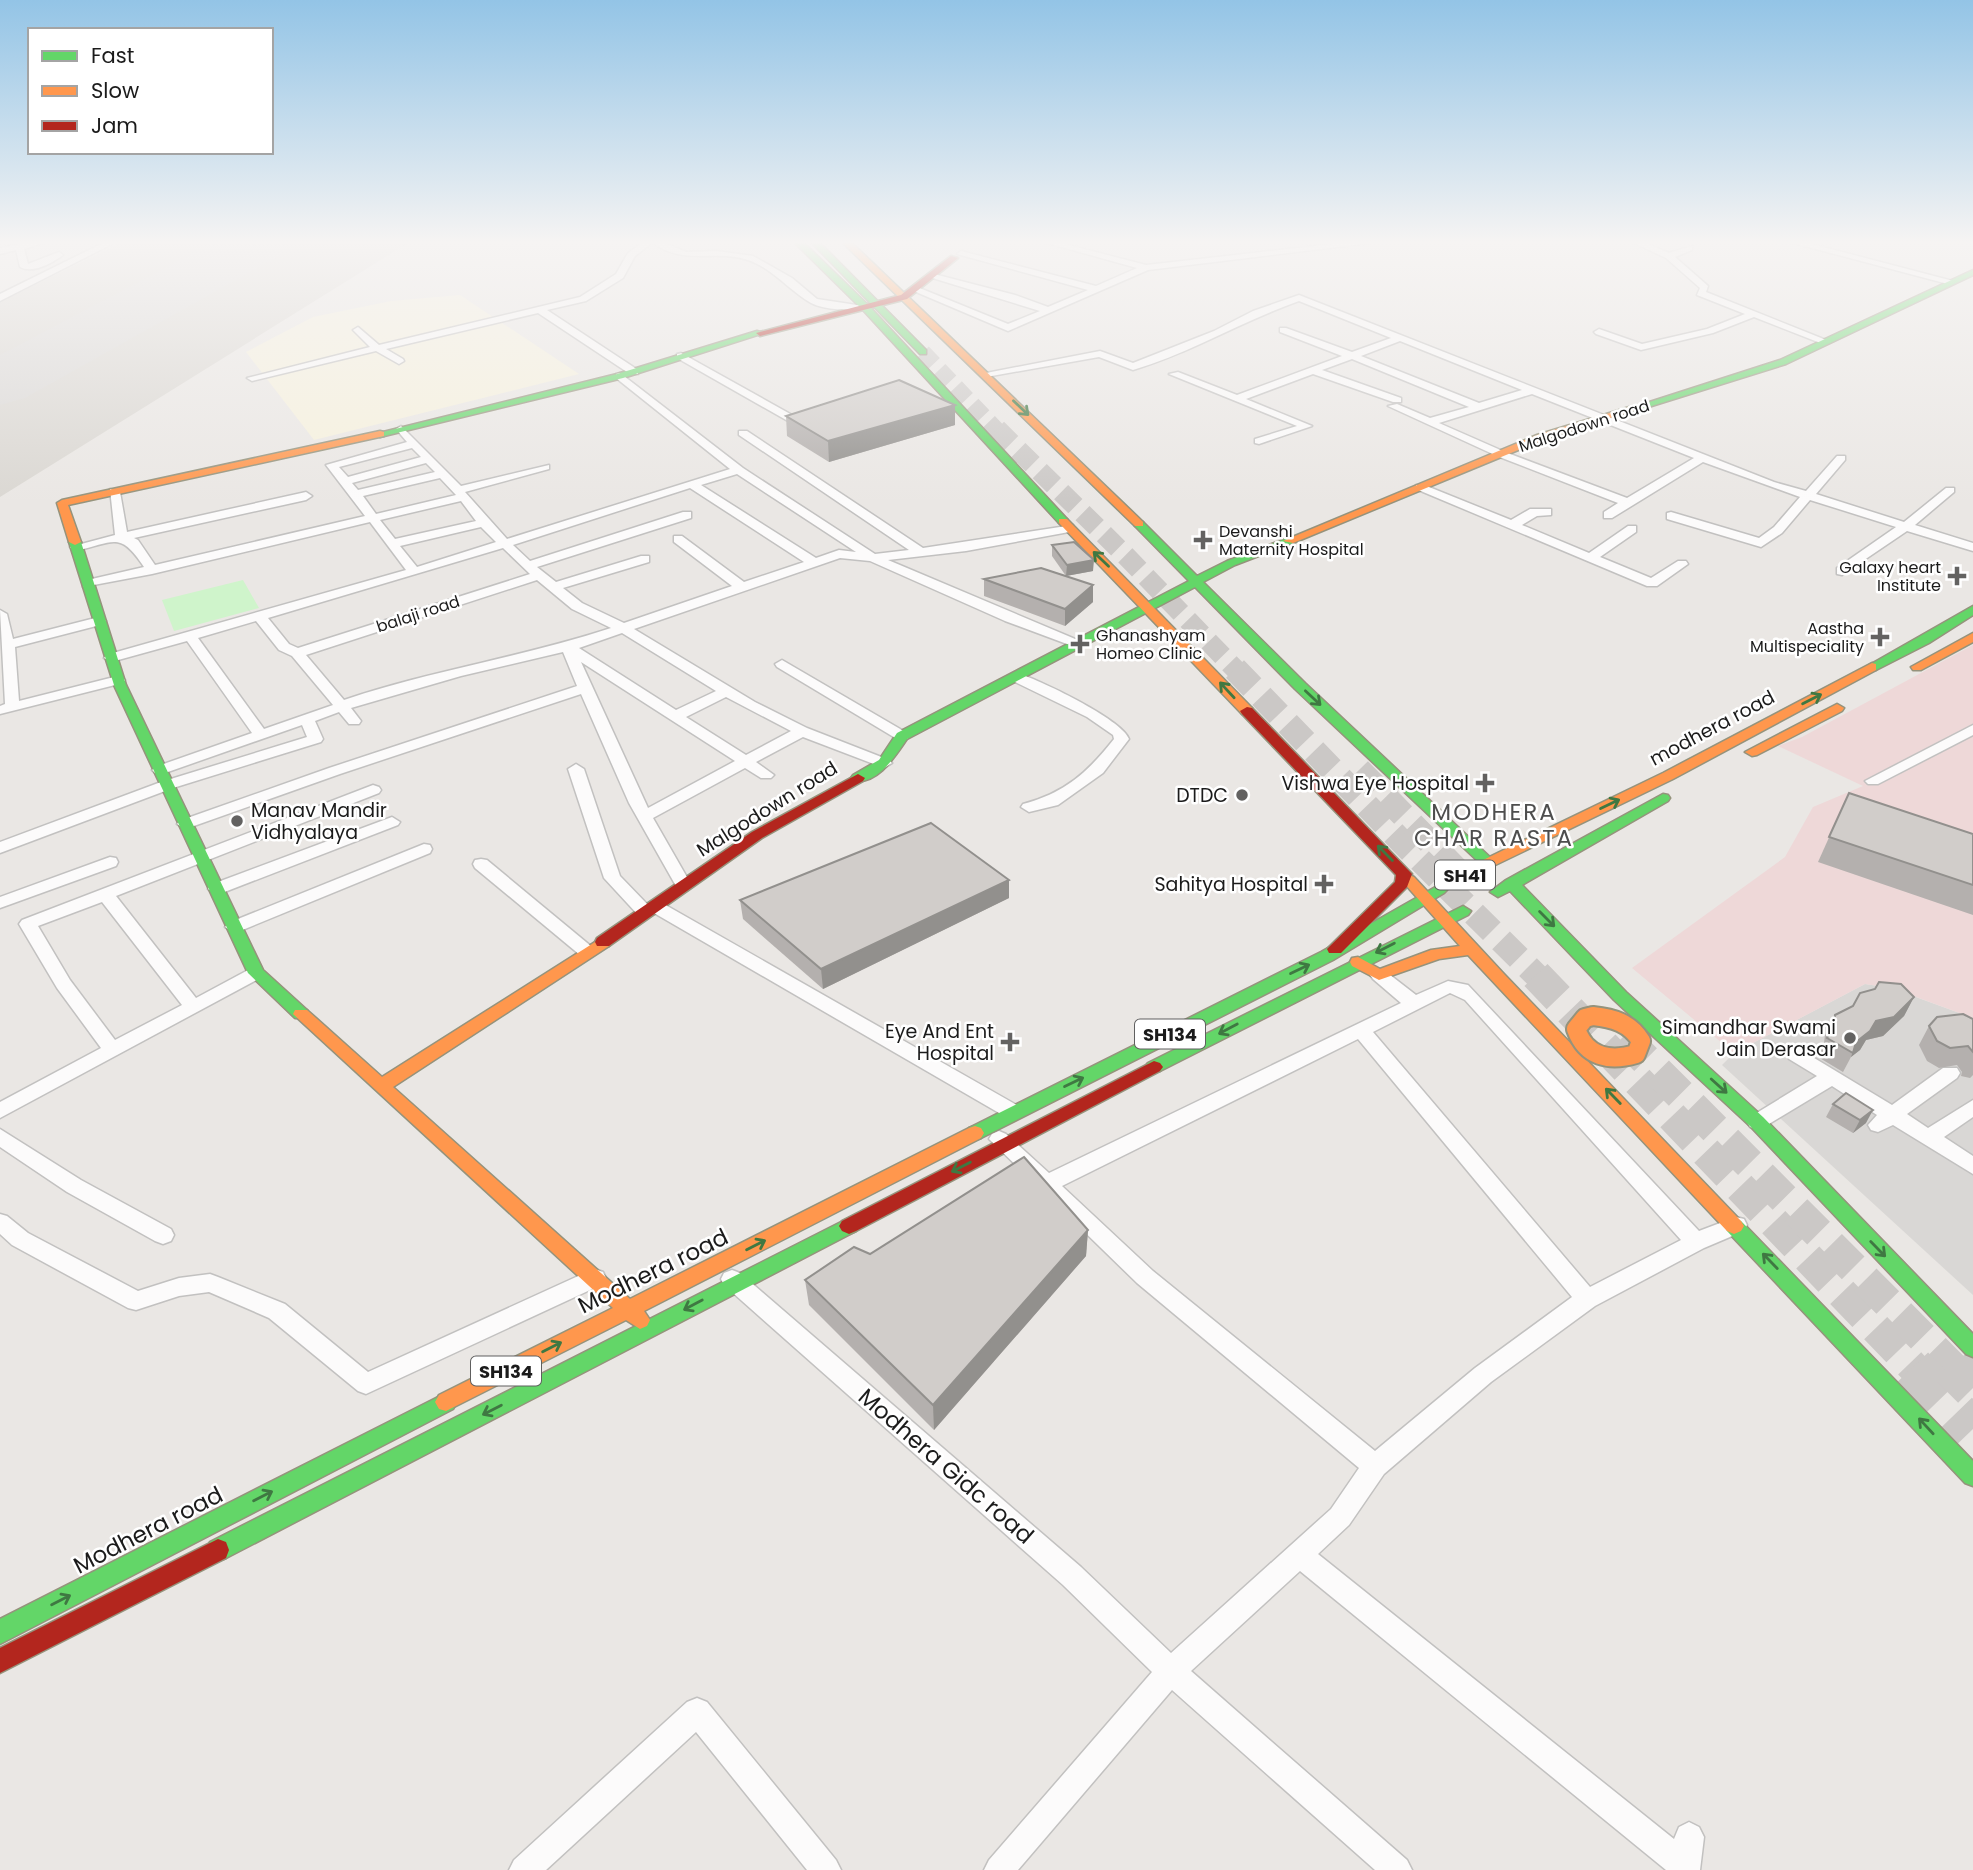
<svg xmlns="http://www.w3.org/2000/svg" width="1973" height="1870" viewBox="0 0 1973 1870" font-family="Poppins,sans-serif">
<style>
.residential{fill:#d9d7d5}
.commercial{fill:#eed8d8}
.education{fill:#f6f1dd}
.airport{fill:#dad7d2}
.park{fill:#cff4cb}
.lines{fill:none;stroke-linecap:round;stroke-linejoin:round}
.runway{fill:#dad8d6;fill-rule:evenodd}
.primary-tunnel-far4{stroke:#cbc8c6;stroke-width:16;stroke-dasharray:16 8;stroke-linecap:butt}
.primary-tunnel-far3{stroke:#cbc8c6;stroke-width:20;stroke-dasharray:20 10;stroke-linecap:butt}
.primary-tunnel-far2{stroke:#cbc8c6;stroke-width:25;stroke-dasharray:25 13;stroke-linecap:butt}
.primary-tunnel-far1{stroke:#cbc8c6;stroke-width:32;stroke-dasharray:32 17;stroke-linecap:butt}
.primary-tunnel{stroke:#cbc8c6;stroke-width:42;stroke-dasharray:42 21;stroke-linecap:butt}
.street-casing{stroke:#c2c1c0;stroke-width:3}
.fast-casing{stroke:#95937c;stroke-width:3}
.slow-casing{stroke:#95937c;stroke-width:3}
.jam-casing{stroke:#95937c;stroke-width:3}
.street{fill:#fcfbfb;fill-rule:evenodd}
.fast{fill:#63d668;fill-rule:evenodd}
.slow{fill:#ff974d;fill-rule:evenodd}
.jam{fill:#b3261e;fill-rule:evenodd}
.slow-bridge-casing{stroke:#95937c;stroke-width:22;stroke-linecap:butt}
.slow-bridge{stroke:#ff974d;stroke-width:18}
.wall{fill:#b4b0ae}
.shaded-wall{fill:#92908d}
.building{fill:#d1cdca;stroke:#92908d;stroke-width:2}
.oneway{stroke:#3f7842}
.poi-dot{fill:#636261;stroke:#fff;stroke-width:2.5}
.labels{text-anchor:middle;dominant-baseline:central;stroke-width:5;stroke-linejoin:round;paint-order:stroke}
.far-street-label{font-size:16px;fill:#1b1b1b;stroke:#fff}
.far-poi-label{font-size:16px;fill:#1b1b1b;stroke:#fff;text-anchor:start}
.shield{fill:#fff;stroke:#5f5f5f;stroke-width:2}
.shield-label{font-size:18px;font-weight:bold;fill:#1b1b1b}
.street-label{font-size:19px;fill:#1b1b1b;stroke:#fff}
.poi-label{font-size:19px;fill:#1b1b1b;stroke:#fff;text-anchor:end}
.quarter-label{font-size:23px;letter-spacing:2px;fill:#4e4e4e;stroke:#fff}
.near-street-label{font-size:23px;fill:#1b1b1b;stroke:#fff}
</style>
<rect width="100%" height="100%" fill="#eae7e4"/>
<path class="residential" d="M1865 984 1891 988 1973 1018V1295L1722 1065 1734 1053Z"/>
<path class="commercial" d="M1973 645V1018L1892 988 1865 984 1734 1053 1632 968 1785 857 1813 807 1863 786 1778 746 1802 737Z"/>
<path class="education" d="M460 295 579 374 314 440 246 352 313 317 391 301Z"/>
<path class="airport" d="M120 243H408L0 497V302Z"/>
<path class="park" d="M243 580 259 608 174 631 162 600Z"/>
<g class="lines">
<path class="runway" d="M213 243H288L279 256 25 398 0 405V355Z"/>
<path class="primary-tunnel-far4" d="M923 352 998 431"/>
<path class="primary-tunnel-far3" d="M997 429 1126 556 1236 670"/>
<g class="primary-tunnel-far2">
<path d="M1235 669 1403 843 1538 977"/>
<path d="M1359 770 1463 876"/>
</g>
<g class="primary-tunnel-far1">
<path d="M1536 975 1915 1369"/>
<path d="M1623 1037 1954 1369"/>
</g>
<g class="primary-tunnel">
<path d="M1913 1367 1973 1429"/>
<path d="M1952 1367 1973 1388"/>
</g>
<defs>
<g id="street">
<path d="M26 243H43L24 249 28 264 59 252 63 255C52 263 33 274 20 267L16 250 0 254V248Z"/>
<path d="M103 243H114L0 301V294Z"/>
<path d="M642 243H652L635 256 623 278 586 301 547 310 638 370V374H630L538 313 386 349 403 359 404 361 399 364 376 351 252 381 247 378 370 347 353 330 358 327 379 345 580 297 616 274 628 253Z"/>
<path d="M653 243H665L686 252 717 251 753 256 792 278 817 299 870 307 865 310C848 309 826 311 811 303 791 292 772 268 748 260 714 249 685 266 653 243Z"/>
<path d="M1047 243H1061L1146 265 1342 243H1370L1148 270 1008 331 909 289 917 287 1008 324 1040 311 926 276 934 274 1015 295 1048 307 1088 290 957 254 961 251 1096 286 1137 268Z"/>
<path d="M1634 243H1646L1669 253 1692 246V250L1675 257 1708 286 1706 292 1831 342 1823 344 1754 317 1713 333 1641 350 1596 334 1594 332 1599 329 1642 344 1707 329 1745 314 1697 295 1700 288 1666 258Z"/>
<path d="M1793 243H1808L1953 281 1948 284Z"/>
<path d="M1299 295 1774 482 1806 491 1837 456H1845V460L1816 494 1904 522 1946 488H1954V492L1915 525 1973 543V551L1907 531 1842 575 1837 574V568L1896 527 1810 500 1782 533 1761 547 1667 519V513L1671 512 1759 538 1774 527 1800 497 1703 462 1612 518H1604V512L1618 503 1497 456 1388 406 1397 404 1430 418 1469 407 1352 359 1322 370 1401 398V402H1393L1313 374 1246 399 1312 426 1259 444 1255 443V439L1297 426 1169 374 1178 372 1237 395 1342 356 1280 332V328H1286L1352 352 1391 338 1299 301C1242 321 1190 353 1133 370L1099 357 986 377 981 374 1100 351 1133 363 1214 331 1253 311ZM1400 341 1522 390 1479 403 1361 356ZM1532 394 1694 458 1627 498 1505 452 1439 423Z"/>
<path d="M681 353 810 425 811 427 802 429 677 358V354Z"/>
<path d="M620 373 743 468 875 554 909 550 739 435V431H747L923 548 1073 525V531L1069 532 966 551 888 560 1087 644 1080 648 1075 647 1005 621 870 561 840 558 634 629 755 702 807 728 889 760 892 763 884 768 879 766 803 737 756 762 774 775 771 778H761L745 768 653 818 692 886 684 891 676 886 629 803 581 694 340 774 191 827 185 829 177 824 179 821 329 768 577 686 563 652 461 676 351 708 361 721 359 724H349L339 712 315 721 323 739 321 742 173 788 0 853V842L161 782 307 737 302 725 165 773H155L152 770 155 767 252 733 187 641 111 662 104 658 106 655 406 570 370 522 152 574 83 587V581L144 567C120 531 115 542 76 551L70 547 115 535 110 489 120 492 127 532 306 492 312 496 306 500 134 538 138 540 155 565 365 516 326 465 407 442 396 429 401 426 461 486 549 465V469L465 492 507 539 730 469 616 378V374ZM412 448 421 457 348 477 339 467ZM426 463 435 472 358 490 352 483ZM737 474 856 552 839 550 816 558 701 485ZM440 478 456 495 376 514 363 496ZM690 488 804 562 744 582 682 536H674V542L732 586 624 623 582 603 563 588 649 562V556H641L556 582 537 567 691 518V512H683L530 561 513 545ZM461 501 476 521 395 539 380 520ZM481 527 496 542 417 567 400 546ZM503 548 530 574 298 648 289 644 268 618ZM537 580 572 609 611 628C524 657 432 670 344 700L306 655ZM256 621 279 650 292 656 333 705 264 729 198 638ZM622 633 716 691 676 710 579 648ZM581 662 735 761 648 808ZM726 697 791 731 746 755 686 717Z"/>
<path d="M1416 485H1424L1511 520 1530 509H1551V515L1537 516 1522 525 1589 553 1628 526H1636V532L1600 557 1651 578 1678 561H1686L1688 564 1657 586H1647L1416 489Z"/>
<path d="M0 610 7 614 13 639 99 617 106 621 104 624 15 647 19 701 118 676 125 680 123 683 0 714V706L5 704Z"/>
<path d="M782 660 907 733 909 736 907 739H897L777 667 775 664Z"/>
<path d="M1016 673C1037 678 1123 720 1129 739L1103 773 1058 805 1029 812 1021 807 1023 804C1065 793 1088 772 1114 739L1113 735 1087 717 1011 680 1009 677Z"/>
<path d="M1973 725V735L1878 784H1868L1865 781Z"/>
<path d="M576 764 584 769 620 876 648 905 656 901 662 903 1020 1107 1023 1112 1020 1117 1013 1119 1006 1117 654 913 646 919 640 917 604 878 568 769Z"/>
<path d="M373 785 379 787 381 790 379 793 116 896 196 998 250 969 256 967 265 973 262 977 0 1118V1102L101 1048 57 988 19 924 22 920ZM102 902 182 1005 115 1040 70 980 38 926Z"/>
<path d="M392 817 400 822 398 825 222 893 216 894 208 889 210 885Z"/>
<path d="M424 844 430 845 432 849 430 853 240 931 234 933 225 927 228 923Z"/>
<path d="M110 857 116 858 118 862 116 866 0 908V897Z"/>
<path d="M481 859 487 860 592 947 595 951 592 955H580L475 868 473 864 475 860Z"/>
<path d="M1379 969 1385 971 1416 995 1448 981 1468 985 1699 1231 1736 1217 1744 1219 1747 1225 1744 1231 1704 1248 1595 1306 1491 1382 1384 1474 1349 1525 1318 1554 1674 1839 1679 1827 1689 1822 1699 1827 1704 1837 1700 1870H1666L1300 1571 1191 1671 1407 1860 1412 1870H1375L1172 1690 1018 1870H984L989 1860 1152 1672 1063 1585 724 1285 721 1279 724 1273 732 1270 740 1273 1081 1567 1171 1653 1331 1509 1359 1468 1137 1283 989 1139 992 1134 999 1131 1006 1134 1049 1173 1401 1003 1373 979 1370 975 1373 971ZM1450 993 1465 1000 1681 1240 1590 1287 1373 1032ZM1358 1039 1572 1297 1475 1368 1375 1451 1153 1271 1062 1186Z"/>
<path d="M1796 1047 1892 1105 1943 1068H1957L1960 1073 1957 1078 1907 1114 1928 1128 1973 1100V1117L1944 1137 1973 1156V1174L1893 1125 1878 1132 1871 1130 1868 1125 1877 1115 1832 1086 1764 1127 1757 1129 1750 1127 1747 1122 1750 1117 1817 1076 1789 1059 1786 1054 1789 1049Z"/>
<path d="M0 1129 81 1180 171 1229 174 1235 171 1241 163 1244 155 1241 67 1192 0 1147Z"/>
<path d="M0 1214 7 1216 28 1233 138 1291 179 1278 210 1274 218 1277 285 1304 368 1372 587 1272 595 1269 603 1272 606 1278 603 1284 366 1394 358 1391 269 1318 209 1292 179 1296 136 1310 128 1308 12 1245 0 1234Z"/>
<path d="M697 1698 707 1702 836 1860 841 1870H807L696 1732 546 1870H509L514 1860 687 1702Z"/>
</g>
<g id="fast">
<path d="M795 243H804L868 305 1067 519V523H1059L862 309Z"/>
<path d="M812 243H820L926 350V354H920Z"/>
<path d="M1973 270V275L1786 364 1642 409 1634 407 1780 360Z"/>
<path d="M757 331 764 333 623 378 380 437 375 434 617 374Z"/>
<path d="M1135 522H1143L1197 576 1227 561 1285 539H1293V543L1235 565 1203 582 1305 683 1493 860 1495 863 1493 866H1483L1295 689 1195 587 907 739C895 756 878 785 853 781L851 778 853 775 879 760 897 733 1189 581 1135 526Z"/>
<path d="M71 540 81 542 126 685 263 970 307 1010 309 1014 307 1018H295L248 973 114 685 69 542Z"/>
<path d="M1973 606V615L1929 643 1876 670H1868L1866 667Z"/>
<path d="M1663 794 1668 795 1670 798 1668 801 1522 885 1626 992 1763 1117 1973 1334V1357L1966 1354 1751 1127 1614 1000 1510 891 1498 897 1490 892 1506 880Z"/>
<path d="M1439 885 1444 887 1447 890 1444 893 1333 960 981 1138 975 1140 969 1138 966 1133 969 1128 1321 952Z"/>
<path d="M1463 906 1471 911 1468 915 1160 1071H1148L1145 1067 1148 1063Z"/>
<path d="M849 1218 856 1221 859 1226 856 1231 226 1558 218 1561 210 1558 207 1550 210 1542Z"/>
<path d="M1734 1218 1741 1221 1973 1461V1486L1965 1483 1727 1231 1724 1226 1727 1221Z"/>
<path d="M446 1393 453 1395 457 1402 453 1409 0 1644V1619Z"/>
</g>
<g id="slow">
<path d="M843 243H852L1143 522V526H1135Z"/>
<path d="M1636 405 1644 407 1545 439 1293 543 1283 541 1537 435Z"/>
<path d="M380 431 384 432V436L68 505 81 542 75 545 69 542 57 503 62 500Z"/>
<path d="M1059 519H1067L1252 708V714H1242L1059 523Z"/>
<path d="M1973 633V642L1921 670H1913L1911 667Z"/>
<path d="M1872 663 1876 664V670L1673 779 1487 869 1473 879H1463L1460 876 1477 863 1663 773Z"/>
<path d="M1837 704 1844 708 1842 711 1757 755 1752 756 1745 752Z"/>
<path d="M1409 875 1414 877 1504 974 1741 1221 1744 1226 1741 1231 1734 1234 1727 1231 1468 955 1439 959 1379 980 1352 966 1350 962 1352 958 1358 957 1380 969 1431 950 1460 946 1404 883 1401 880Z"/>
<path d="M603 937 611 942 609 946 393 1087 630 1299 969 1128 975 1126 981 1128 984 1133 981 1138 644 1311 650 1320 647 1326 640 1329 626 1320 446 1411 439 1409 435 1402 439 1395 613 1308 293 1014 295 1010H307L382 1077Z"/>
</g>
<g id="jam">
<path d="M951 256 958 258 907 299 760 336 756 333 901 295Z"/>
<path d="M1247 707 1252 708 1412 874 1407 887 1341 953H1329L1327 949 1395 882 1396 875 1242 714 1240 711Z"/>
<path d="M858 774 865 778 863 781 762 838 609 946H597L595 942 597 938 752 832Z"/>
<path d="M1154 1061 1160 1063 1163 1067 1160 1071 856 1231 849 1234 842 1231 839 1226 842 1221Z"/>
<path d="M218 1539 226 1542 229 1550 226 1558 0 1673V1648Z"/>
</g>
</defs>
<use href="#street" class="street-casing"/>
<use href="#fast" class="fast-casing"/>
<use href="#slow" class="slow-casing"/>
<use href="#jam" class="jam-casing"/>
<use href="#street" class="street"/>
<use href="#fast" class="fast"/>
<use href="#slow" class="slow"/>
<use href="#jam" class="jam"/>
<defs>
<path id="slow-bridge" d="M1593 1016C1613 1018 1630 1023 1641 1041L1636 1054C1609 1062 1586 1057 1576 1029L1585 1018Z"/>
</defs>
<use href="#slow-bridge" class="slow-bridge-casing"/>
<use href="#slow-bridge" class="slow-bridge"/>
</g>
<g class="wall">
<path d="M786 416 955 425 829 462 787 436Z"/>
<path d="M1052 545 1093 571 1066 576 1052 556Z"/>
<path d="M984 579 1093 602 1065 626 984 596Z"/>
<path d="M1849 793 1973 834V915L1818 862Z"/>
<path d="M1009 880V898L823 989 743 919 740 900Z"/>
<path d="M1914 997 1904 1016 1883 1036 1866 1040 1860 1050 1851 1057 1843 1072 1818 1057 1824 1043 1825 1035 1835 1015Z"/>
<path d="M1973 1019V1075L1970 1078 1961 1076 1962 1072 1957 1065 1939 1068 1927 1061 1919 1045 1929 1026Z"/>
<path d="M1833 1104 1866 1123 1853 1133 1826 1117Z"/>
<path d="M1088 1230 1086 1256 934 1430 809 1305 805 1280 870 1254Z"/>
</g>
<g class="shaded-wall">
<path d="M955 405V425L829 462 828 441Z"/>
<path d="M1094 560 1093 571 1066 576 1067 565Z"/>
<path d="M1093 585V602L1065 626V609Z"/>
<path d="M1009 880V898L823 989 821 969Z"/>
<path d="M1914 997 1904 1016 1883 1036 1866 1040 1860 1050 1851 1057 1856 1042 1876 1021Z"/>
<path d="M1873 1110 1866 1123 1853 1133 1860 1120Z"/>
<path d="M1088 1230 1086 1256 934 1430 933 1405Z"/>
</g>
<g class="building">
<path d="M899 380 955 405 828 441 786 416Z"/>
<path d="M1074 542 1094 560 1067 565 1052 545Z"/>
<path d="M1041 568 1093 585 1065 609 984 579Z"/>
<path d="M1849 793 1973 834V885L1829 837Z"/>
<path d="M931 823 1009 880 821 969 740 900Z"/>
<path d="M1879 982 1901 984 1914 997 1894 1017 1876 1021 1870 1031 1856 1042 1853 1053 1827 1038 1834 1027 1835 1015 1853 1006 1860 993 1875 989Z"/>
<path d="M1963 1014 1973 1019V1052L1968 1046 1950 1048 1937 1041 1929 1026 1937 1017Z"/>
<path d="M1846 1093 1873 1110 1860 1120 1833 1104Z"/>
<path d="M1024 1157 1088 1230 933 1405 805 1280 854 1247 870 1254Z"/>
</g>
<defs><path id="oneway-shaft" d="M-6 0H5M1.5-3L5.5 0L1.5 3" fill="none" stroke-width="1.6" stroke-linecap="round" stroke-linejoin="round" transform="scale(1.75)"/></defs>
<g class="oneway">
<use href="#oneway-shaft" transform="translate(1021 408) rotate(44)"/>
<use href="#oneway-shaft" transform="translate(1101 559) rotate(-136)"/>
<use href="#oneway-shaft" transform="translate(1227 690) rotate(-133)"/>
<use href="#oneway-shaft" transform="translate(1313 698) rotate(43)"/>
<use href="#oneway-shaft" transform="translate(1812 699) rotate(-27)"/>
<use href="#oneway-shaft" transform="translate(1610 804) rotate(-26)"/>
<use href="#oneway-shaft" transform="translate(1385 853) rotate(-135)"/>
<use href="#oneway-shaft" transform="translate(1547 919) rotate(45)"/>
<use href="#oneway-shaft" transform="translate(1385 948) rotate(153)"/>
<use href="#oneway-shaft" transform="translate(1300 969) rotate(-26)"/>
<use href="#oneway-shaft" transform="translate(1228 1029) rotate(152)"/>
<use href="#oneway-shaft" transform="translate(1074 1082) rotate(-26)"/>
<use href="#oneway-shaft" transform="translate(1719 1086) rotate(42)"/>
<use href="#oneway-shaft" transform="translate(1613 1096) rotate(-134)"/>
<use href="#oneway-shaft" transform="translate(961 1167) rotate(153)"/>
<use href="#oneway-shaft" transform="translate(756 1245) rotate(-27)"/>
<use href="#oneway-shaft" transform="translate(1878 1249) rotate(46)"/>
<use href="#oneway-shaft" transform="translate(1770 1261) rotate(-134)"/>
<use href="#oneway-shaft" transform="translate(693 1305) rotate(152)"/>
<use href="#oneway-shaft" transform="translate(552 1347) rotate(-27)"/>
<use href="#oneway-shaft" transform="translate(492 1410) rotate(153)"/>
<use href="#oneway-shaft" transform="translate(1926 1426) rotate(-133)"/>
<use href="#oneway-shaft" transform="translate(263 1496) rotate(-27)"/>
<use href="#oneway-shaft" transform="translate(61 1600) rotate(-27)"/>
</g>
<linearGradient id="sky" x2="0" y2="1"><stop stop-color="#93c4e6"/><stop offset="0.48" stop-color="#f6f4f3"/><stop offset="1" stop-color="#f6f4f3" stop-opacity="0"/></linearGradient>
<rect width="1973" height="505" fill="url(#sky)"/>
<g class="poi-dot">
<path d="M1199.5 529.5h7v7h7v7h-7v7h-7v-7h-7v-7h7z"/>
<path d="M1953.5 565.5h7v7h7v7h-7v7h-7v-7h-7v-7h7z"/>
<path d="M1876.5 626.5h7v7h7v7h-7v7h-7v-7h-7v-7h7z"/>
<path d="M1076.5 633.5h7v7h7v7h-7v7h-7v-7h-7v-7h7z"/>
<path d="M1481.5 772.5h7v7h7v7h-7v7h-7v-7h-7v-7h7z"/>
<circle cx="1242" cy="795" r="7"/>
<circle cx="237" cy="821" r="7"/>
<path d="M1320.5 873.5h7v7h7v7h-7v7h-7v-7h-7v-7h7z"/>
<circle cx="1850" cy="1038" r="7"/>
<path d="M1006.5 1031.5h7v7h7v7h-7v7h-7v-7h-7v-7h7z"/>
</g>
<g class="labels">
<g class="far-street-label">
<text transform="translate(1584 426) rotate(-18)">Malgodown road</text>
<text transform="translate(418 614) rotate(-18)">balaji road</text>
</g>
<g class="far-poi-label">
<text x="1219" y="531">Devanshi<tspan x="1219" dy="18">Maternity Hospital</tspan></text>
<text x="1941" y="567" text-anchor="end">Galaxy heart<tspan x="1941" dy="18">Institute</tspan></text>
<text x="1864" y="628" text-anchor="end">Aastha<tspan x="1864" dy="18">Multispeciality</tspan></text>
<text x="1096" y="635">Ghanashyam<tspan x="1096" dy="18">Homeo Clinic</tspan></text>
</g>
<g class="shield">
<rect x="1435" y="860.5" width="60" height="29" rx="5"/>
<rect x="1135" y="1019.5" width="70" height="29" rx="5"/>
<rect x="471" y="1356.5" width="70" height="29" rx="5"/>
</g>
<g class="shield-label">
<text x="1465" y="875">SH41</text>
<text x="1170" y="1034">SH134</text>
<text x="506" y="1371">SH134</text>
</g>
<g class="street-label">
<text transform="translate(1712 728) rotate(-28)">modhera road</text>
<text transform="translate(767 809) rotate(-32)">Malgodown road</text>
</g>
<g class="poi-label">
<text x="1469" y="783">Vishwa Eye Hospital</text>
<text x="1228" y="795">DTDC</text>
<text x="251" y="810" text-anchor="start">Manav Mandir<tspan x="251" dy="22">Vidhyalaya</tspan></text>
<text x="1308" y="884">Sahitya Hospital</text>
<text x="1836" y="1027">Simandhar Swami<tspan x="1836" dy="22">Jain Derasar</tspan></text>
<text x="994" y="1031">Eye And Ent<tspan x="994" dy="22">Hospital</tspan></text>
</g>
<g class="quarter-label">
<text x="1494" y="812">MODHERA<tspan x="1494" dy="26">CHAR RASTA</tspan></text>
</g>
<g class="near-street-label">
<text transform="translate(653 1271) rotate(-26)">Modhera road</text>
<text transform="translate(946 1466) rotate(41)">Modhera Gidc road</text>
<text transform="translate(148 1530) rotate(-27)">Modhera road</text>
</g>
</g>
<rect x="28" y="28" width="245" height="126" fill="#ffffff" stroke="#a4a4a4" stroke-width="2"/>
<rect x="42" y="51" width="35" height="10" fill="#63d668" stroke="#a4a4a4" stroke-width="2"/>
<text x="91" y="63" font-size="21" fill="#1b1b1b">Fast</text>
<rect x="42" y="86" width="35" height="10" fill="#ff974d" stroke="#a4a4a4" stroke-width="2"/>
<text x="91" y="98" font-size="21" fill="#1b1b1b">Slow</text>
<rect x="42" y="121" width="35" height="10" fill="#b3261e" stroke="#a4a4a4" stroke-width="2"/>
<text x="91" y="133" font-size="21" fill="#1b1b1b">Jam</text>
</svg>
